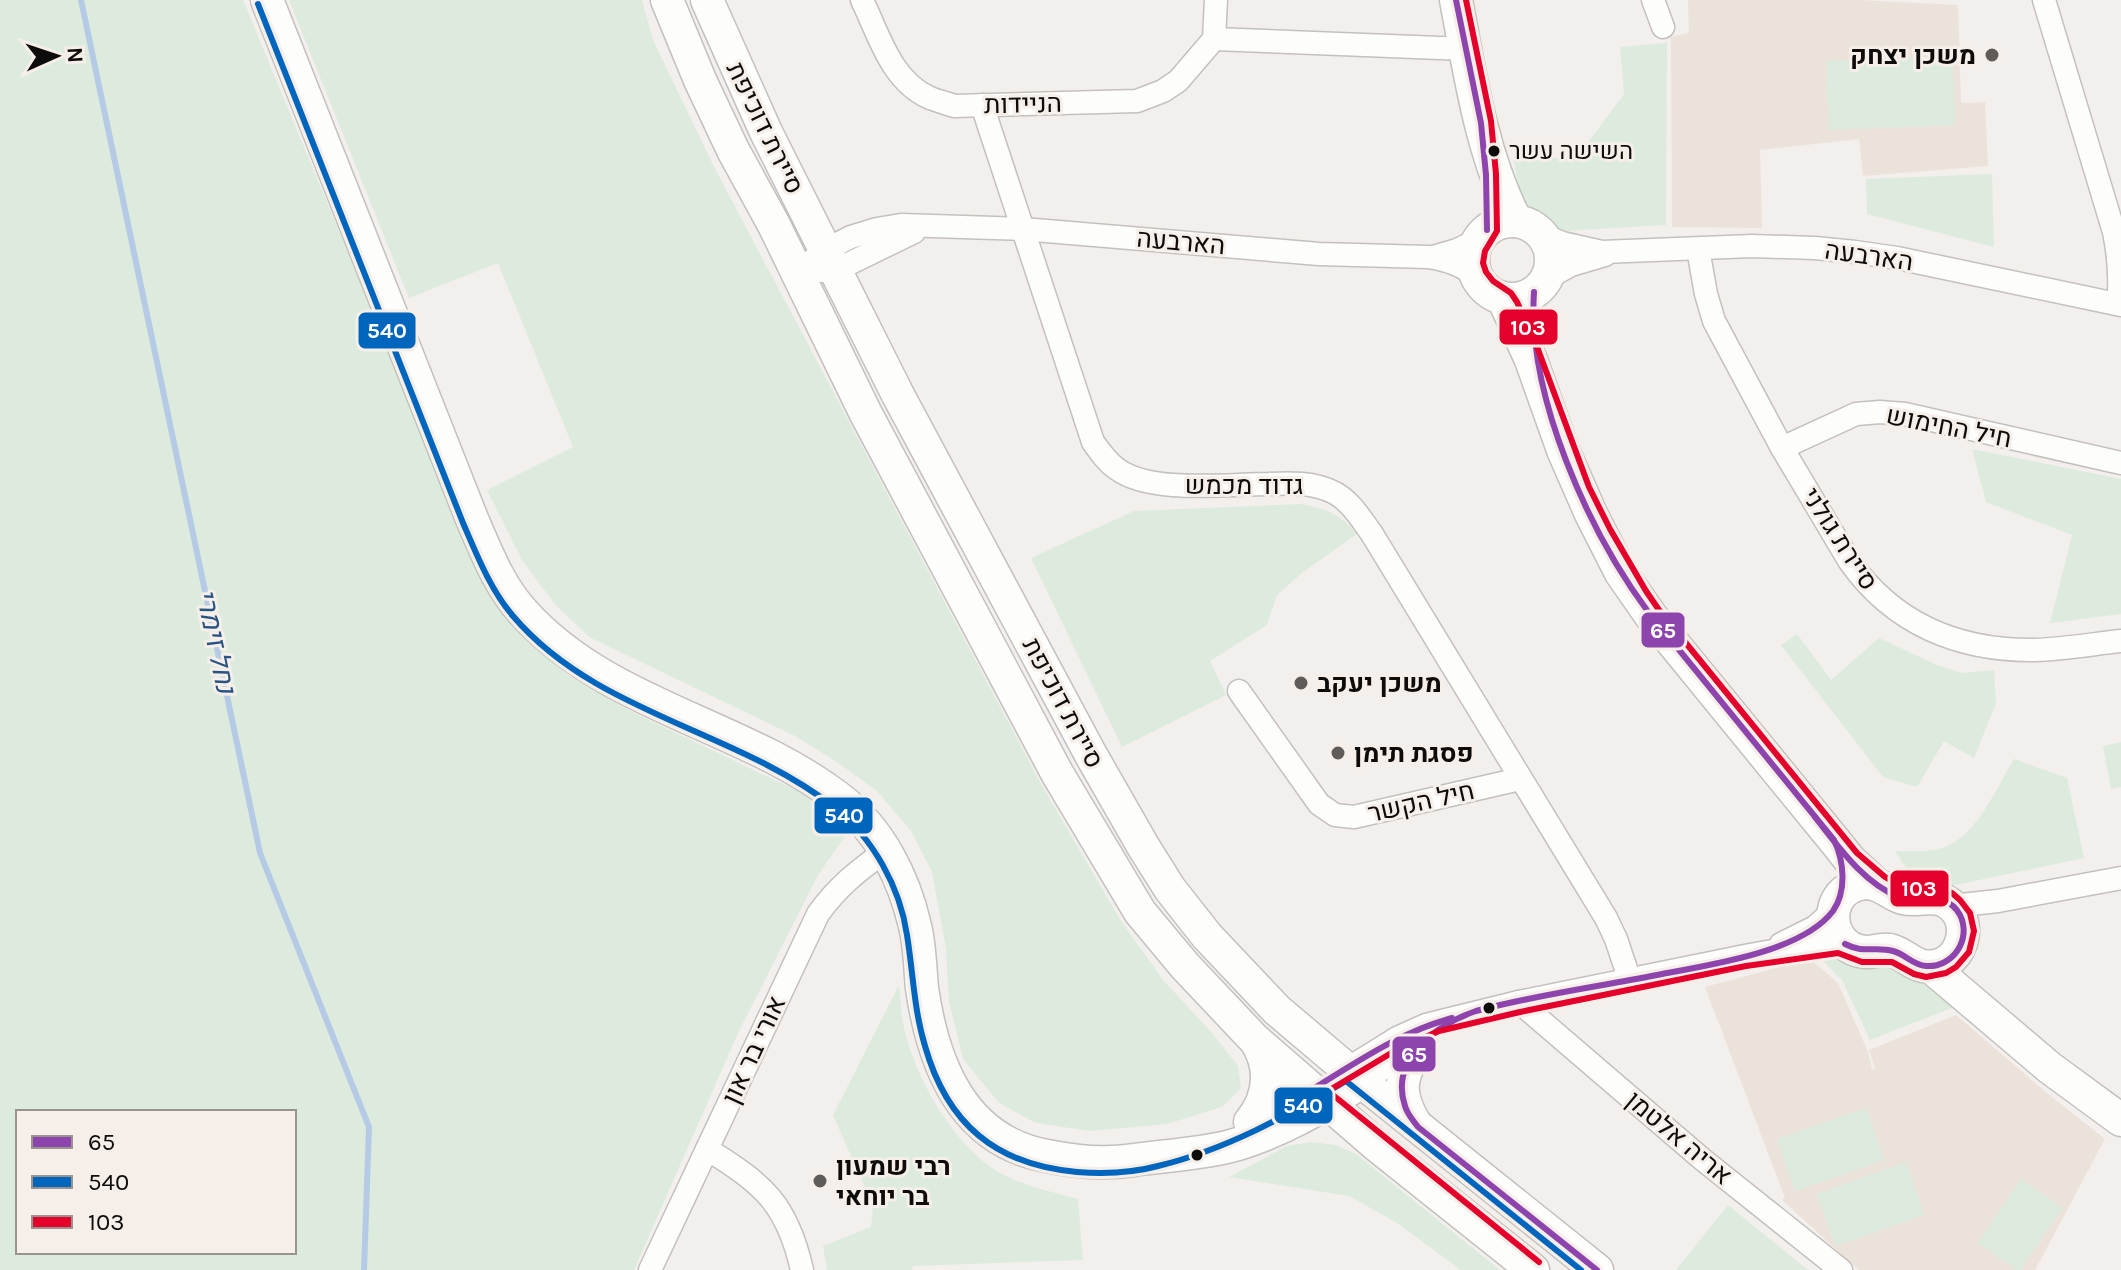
<svg xmlns="http://www.w3.org/2000/svg" width="2121" height="1270" viewBox="0 0 2121 1270" font-family="Karla,Heebo,sans-serif">
<style>
.built{fill:#ebe2da}
.green{fill:#dcebde;fill-rule:evenodd}
.lines{fill:none;stroke-linecap:round;stroke-linejoin:round}
.stream{stroke:#b5cae4;stroke-width:6}
.street-casing{stroke:#c3c0bd;stroke-width:25}
.secondary-casing{stroke:#c3c0bd;stroke-width:35}
.street{stroke:#fdfdfc;stroke-width:22}
.secondary{stroke:#fdfdfc;stroke-width:32}
.bus-1-casing{stroke:#f6efe9;stroke-width:12}
.bus-2-casing{stroke:#f6efe9;stroke-width:12}
.bus-3-casing{stroke:#f6efe9;stroke-width:12}
.bus-1{stroke:#8e44ad;stroke-width:6}
.bus-2{stroke:#0065bd;stroke-width:6}
.bus-3{stroke:#e4002b;stroke-width:6}
.poi-dot{fill:#5e5b59;stroke:#f6efe9;stroke-width:3}
.bus-dot{fill:#0e0c0a;stroke:#f6efe9;stroke-width:3}
.labels{text-anchor:middle;dominant-baseline:central;stroke-width:6;stroke-linejoin:round;paint-order:stroke}
.bus-label{font-size:24px;fill:#0e0c0a;stroke:#f6efe9;text-anchor:start}
.poi-label{font-size:26px;font-weight:bold;fill:#0e0c0a;stroke:#f6efe9;text-anchor:start}
.street-label{font-size:26px;fill:#0e0c0a;stroke:#f6efe9}
.water-label{font-size:28px;font-style:italic;fill:#285385;stroke:#f6efe9}
.line-badge{stroke:#f6efe9;stroke-width:3}
.badge-label{font-size:22px;text-anchor:middle;font-weight:bold;fill:#fff}
</style>
<rect width="100%" height="100%" fill="#f3efec"/>
<g class="built">
<path d="M1688 0H1859L1958 5 1961 103 1985 102 1988 166 1863 176 1859 139 1760 150 1762 228 1672 227 1671 37 1689 33Z"/>
<path d="M1810 959 1838 983 1868 1052 1872 1069 1871 1071 1875 1068 1869 1050 1956 1015 2048 1094 2105 1139 2035 1270H1859L1782 1200 1785 1198 1705 987Z"/>
</g>
<g class="green">
<path d="M0 0H243L487 587 523 636 565 673 630 711 804 794 848 832 818 875 739 1031 634 1270H0ZM18 1112H294V1252H18Z"/>
<path d="M289 0H642L653 40 714 167 1041 784 1121 921 1164 981 1212 1033 1238 1066 1241 1088 1222 1107 1167 1124 1090 1131 1036 1123 999 1103 963 1059 949 1002 946 949 932 872 911 831 877 791 840 764 795 736 589 637 554 603 522 560 487 490 573 447 498 263 409 298Z"/>
<path d="M1667 43 1666 225 1564 231 1544 228 1534 222 1522 206 1514 161 1578 156 1624 94 1620 47Z"/>
<path d="M1952 56 1955 125 1829 130 1826 61Z"/>
<path d="M1992 174 1994 247 1867 214 1866 179Z"/>
<path d="M1972 449 2121 479V614L2050 623 2072 535 1986 502Z"/>
<path d="M1301 504C1327 509 1340 514 1357 534L1302 573 1277 595 1267 625 1210 661 1226 695 1122 747 1031 558 1134 511Z"/>
<path d="M1797 634 1831 680 1879 638 1937 665 1962 673 1994 670 1996 703 1974 758 1944 741 1917 787 1883 777 1781 645Z"/>
<path d="M2121 742V787L2111 789 2103 746Z"/>
<path d="M2014 759 2067 778 2084 858 1941 888C1916 880 1908 873 1895 851 1910 851 1930 853 1945 847 1977 835 1997 787 2014 759Z"/>
<path d="M1839 951 1897 958 1957 1006 1870 1040 1842 980 1819 957Z"/>
<path d="M899 985C901 1000 901 1015 904 1028 916 1080 955 1148 1002 1174 1025 1186 1053 1192 1078 1199L1083 1260 913 1266 912 1270H827L823 1246 871 1227 873 1206 833 1115Z"/>
<path d="M1866 1108 1884 1160 1795 1191 1777 1139Z"/>
<path d="M1311 1142 1336 1145 1356 1154 1500 1270H1461L1397 1223 1349 1196 1229 1177 1287 1146Z"/>
<path d="M1906 1162 1924 1215 1835 1246 1817 1194Z"/>
<path d="M2021 1179 2062 1208 2020 1270H2017L1978 1243Z"/>
<path d="M1728 1205 1808 1270H1676Z"/>
</g>
<g class="lines">
<path class="stream" d="M81 0 260 853 369 1127 364 1270"/>
<defs>
<g id="street">
<path d="M862 0C879 35 891 81 930 98 938 101 946 103 954 106L1137 101 1163 91 1178 81 1214 39 1216 0"/>
<path d="M1653 0 1663 27"/>
<path d="M2044 0 2114 232C2119 257 2121 279 2118 304"/>
<path d="M1214 39 1465 49"/>
<path d="M982 105 1093 442C1100 452 1107 462 1117 469 1151 494 1227 484 1268 484 1291 483 1314 482 1335 493 1351 502 1361 519 1372 534L1606 918 1616 939 1630 981"/>
<path d="M1543 235 1562 243 1602 252 1752 246 1815 248 1855 252 1897 258 2121 305"/>
<path d="M1698 249 1706 294 1714 321 1782 448 1850 562C1894 624 1959 651 2035 650 2064 649 2093 644 2121 641"/>
<path d="M1433 257 1457 250 1478 240"/>
<path d="M821 271 836 270 914 232"/>
<path d="M797 273 825 250 851 237 877 229 901 225 1023 229 1319 254 1428 257C1447 260 1464 265 1478 279"/>
<path d="M1547 278 1571 265 1605 255"/>
<path d="M1782 448 1856 414 1880 412 1905 414 2121 463"/>
<path d="M1239 691 1319 804 1335 815 1354 817 1520 779"/>
<path d="M1952 906 1998 901 2121 878"/>
<path d="M1781 944 1815 927 1833 911"/>
<path d="M1519 1002 1702 1159 1841 1270"/>
<path d="M1347 1069 1397 1038 1426 1025 1519 1002 1750 955 1784 949 1845 944"/>
<path d="M1362 1082 1417 1046"/>
<path d="M707 1149C763 1184 787 1203 802 1270"/>
<path d="M650 1270 818 914C838 886 858 871 885 851"/>
</g>
<g id="secondary">
<path d="M267 0 472 519C486 551 499 586 523 612 607 706 743 724 840 799 880 830 904 878 915 926 920 946 920 968 922 988 933 1065 963 1141 1047 1156 1076 1162 1104 1165 1134 1160 1164 1156 1197 1154 1227 1147 1275 1135 1320 1108 1362 1082"/>
<path d="M667 0 700 80 733 150 774 225 865 412 1057 773 1140 912 1185 966 1254 1039 1375 1144 1533 1270"/>
<path d="M707 0 766 132 898 395 1091 755 1143 846 1170 889 1207 936 1277 1010 1362 1082 1597 1270"/>
<path d="M1456 0C1470 74 1481 153 1516 221"/>
<circle cx="1512" cy="260" r="39"/>
<path d="M1503 298 1531 360 1563 450 1591 514 1621 573 1651 616 1834 840 1850 860 1876 884"/>
<path d="M1864 883C1883 883 1888 894 1903 898 1918 902 1931 894 1945 901 1979 919 1961 973 1923 966 1911 964 1903 953 1890 950 1882 949 1874 952 1866 952 1841 951 1827 925 1836 903 1841 891 1852 885 1864 883Z"/>
<path d="M1931 967 2050 1068 2121 1120"/>
<path d="M1250 1122C1270 1097 1273 1069 1256 1041"/>
<path d="M1416 1125C1396 1092 1400 1077 1419 1045"/>
</g>
</defs>
<use href="#street" class="street-casing"/>
<use href="#secondary" class="secondary-casing"/>
<use href="#street" class="street"/>
<use href="#secondary" class="secondary"/>
<defs>
<g id="bus-1">
<path d="M1456 0 1481 123 1486 175 1487 230"/>
<path d="M1534 292C1527 395 1588 531 1649 613L1834 840C1844 861 1847 891 1833 911 1801 953 1707 965 1657 975 1597 987 1535 995 1476 1011 1438 1024 1389 1058 1405 1106 1407 1114 1413 1120 1418 1127L1597 1270"/>
<path d="M1815 817C1838 846 1863 883 1899 897 1921 905 1946 889 1960 915 1972 939 1953 968 1926 966 1913 965 1905 954 1893 951 1875 946 1864 954 1845 944"/>
<path d="M1311 1090C1357 1062 1400 1032 1452 1018"/>
</g>
<path id="bus-2" d="M258 4 463 523C477 555 490 589 513 616 596 714 736 730 834 807 873 838 900 887 907 935 913 972 914 1010 925 1046 947 1124 996 1165 1077 1172 1104 1174 1132 1173 1158 1166 1225 1150 1287 1116 1346 1081L1581 1270"/>
<path id="bus-3" d="M1466 0 1491 121 1496 174 1497 231 1485 251 1483 263 1486 272 1493 281 1511 293 1517 302 1536 344 1589 487 1610 529 1646 591 1659 610 1857 853 1885 877 1902 887 1910 889 1938 888 1952 893 1960 900 1970 913 1974 931 1969 952 1956 967 1946 973 1926 977 1914 974 1892 962H1862L1838 953 1746 966 1520 1012 1439 1031 1398 1049 1328 1091 1539 1262"/>
</defs>
<use href="#bus-1" class="bus-1-casing"/>
<use href="#bus-2" class="bus-2-casing"/>
<use href="#bus-3" class="bus-3-casing"/>
<use href="#bus-1" class="bus-1"/>
<use href="#bus-2" class="bus-2"/>
<use href="#bus-3" class="bus-3"/>
</g>
<g class="poi-dot">
<circle cx="1992" cy="55" r="8"/>
<circle cx="1301" cy="683" r="8"/>
<circle cx="1338" cy="753" r="8"/>
<circle cx="820" cy="1181" r="8"/>
</g>
<g class="bus-dot">
<circle cx="1494" cy="151" r="7"/>
<circle cx="1489" cy="1008" r="7"/>
<circle cx="1197" cy="1155" r="7"/>
</g>
<g class="labels">
<g class="bus-label">
<text x="1509" y="151">השישה עשר</text>
</g>
<g class="poi-label">
<text x="1976" y="55" text-anchor="end">משכן יצחק</text>
<text x="1317" y="683">משכן יעקב</text>
<text x="1354" y="753">פסגת תימן</text>
<text x="836" y="1166">רבי שמעון<tspan x="836" dy="30">בר יוחאי</tspan></text>
</g>
<g class="street-label">
<text transform="translate(1023 104) rotate(-1)">הניידות</text>
<text transform="translate(765 128) rotate(64)">סיירת דוכיפת</text>
<text transform="translate(1181 242) rotate(5)">הארבעה</text>
<text transform="translate(1869 256) rotate(8)">הארבעה</text>
<text transform="translate(1949 427) rotate(11)">חיל החימוש</text>
<text x="1244" y="485">גדוד מכמש</text>
<text transform="translate(1840 539) rotate(57)">סיירת גולני</text>
<text transform="translate(1063 703) rotate(62)">סיירת דוכיפת</text>
<text transform="translate(1421 802) rotate(-13)">חיל הקשר</text>
<text transform="translate(754 1050) rotate(-65)">אורי בר און</text>
<text transform="translate(1679 1138) rotate(40)">אריה אלטמן</text>
</g>
<g class="water-label">
<text transform="translate(216 641) rotate(78)">נחל זימרי</text>
</g>
</g>
<g class="line-badge">
<rect x="1498" y="308" width="61" height="38" rx="8" fill="#e4002b"/>
<rect x="357" y="311" width="60" height="39" rx="8" fill="#0065bd"/>
<rect x="1640" y="611" width="46" height="38" rx="8" fill="#8e44ad"/>
<rect x="813" y="796" width="61" height="39" rx="8" fill="#0065bd"/>
<rect x="1889" y="869" width="61" height="39" rx="8" fill="#e4002b"/>
<rect x="1391" y="1035" width="46" height="38" rx="8" fill="#8e44ad"/>
<rect x="1273" y="1086" width="61" height="39" rx="8" fill="#0065bd"/>
</g>
<g class="badge-label">
<text x="1528" y="335">103</text>
<text x="387" y="338">540</text>
<text x="1663" y="638">65</text>
<text x="844" y="823">540</text>
<text x="1919" y="896">103</text>
<text x="1414" y="1062">65</text>
<text x="1303" y="1113">540</text>
</g>
<rect x="16" y="1110" width="280" height="144" fill="#f6efe9" stroke="#999490" stroke-width="2"/>
<rect x="32" y="1136" width="40" height="12" fill="#8e44ad" stroke="#999490" stroke-width="2"/>
<text x="88" y="1150" font-size="24" fill="#0e0c0a">65</text>
<rect x="32" y="1176" width="40" height="12" fill="#0065bd" stroke="#999490" stroke-width="2"/>
<text x="88" y="1190" font-size="24" fill="#0e0c0a">540</text>
<rect x="32" y="1216" width="40" height="12" fill="#e4002b" stroke="#999490" stroke-width="2"/>
<text x="88" y="1230" font-size="24" fill="#0e0c0a">103</text>
<g transform="translate(56 56) rotate(87)" stroke="#f6efe9" stroke-width="6" paint-order="stroke">
<path d="M0-6L14 30L0 20L-14 30Z" fill="#0e0c0a"/>
<text y="-12" font-size="22" font-weight="bold" text-anchor="middle" fill="#0e0c0a">N</text>
</g>
</svg>
